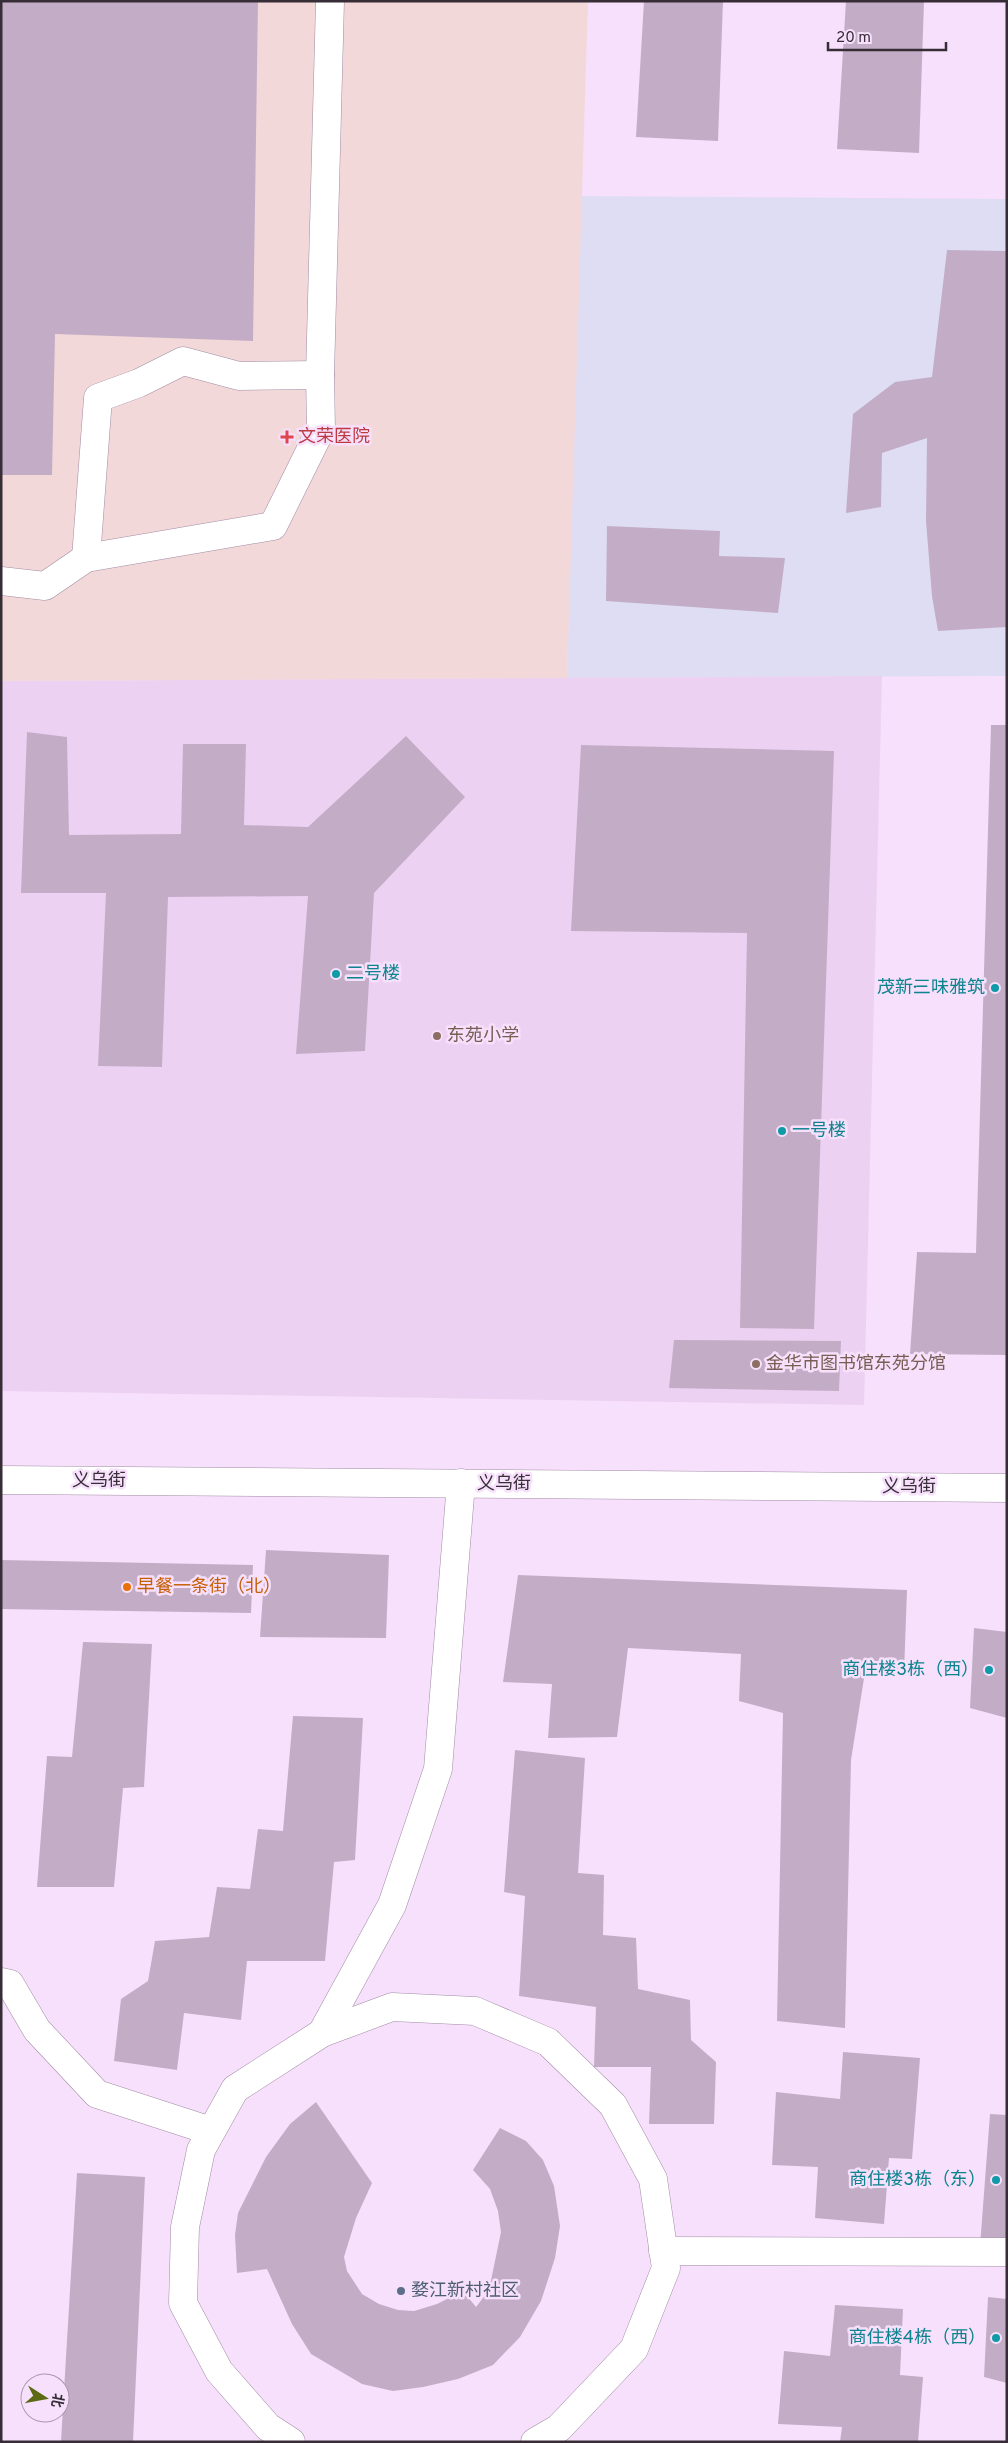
<svg xmlns="http://www.w3.org/2000/svg" width="1008" height="2443" viewBox="0 0 1008 2443" font-family="Overpass,'Noto Sans SC',sans-serif">
<style>
.commercial{fill:#dfddf3}
.built{fill:#edd1f2}
.medical{fill:#f3d8d9}
.building{fill:#c3adc6}
.lines{fill:none;stroke-linecap:round;stroke-linejoin:round}
.minor-casing{stroke:#a18ca4;stroke-width:29}
.minor{stroke:#fff;stroke-width:28}
.health-dot{fill:#e0444e;stroke:#f7e0fb;stroke-width:2}
.culture-dot{fill:#0f9aa8;stroke:#f7e0fb;stroke-width:2}
.education-dot{fill:#8d6e63;stroke:#f7e0fb;stroke-width:2}
.food-dot{fill:#e8710a;stroke:#f7e0fb;stroke-width:2}
.service-dot{fill:#5c6f8a;stroke:#f7e0fb;stroke-width:2}
.labels{text-anchor:middle;dominant-baseline:central;stroke-width:5;stroke-linejoin:round;paint-order:stroke}
.health-label{font-size:18px;fill:#be3a42;stroke:#f7e0fb;text-anchor:start}
.culture-label{font-size:18px;fill:#0d838f;stroke:#f7e0fb;text-anchor:end}
.education-label{font-size:18px;fill:#785e54;stroke:#f7e0fb;text-anchor:start}
.street-label{font-size:18px;fill:#362d37;stroke:#f7e0fb}
.food-label{font-size:18px;fill:#c56008;stroke:#f7e0fb;text-anchor:start}
.service-label{font-size:18px;fill:#4e5e75;stroke:#f7e0fb;text-anchor:start}
</style>
<rect width="100%" height="100%" fill="#f7e0fb"/>
<path class="commercial" d="M580 196 1007 199V676L567 678Z"/>
<path class="built" d="M882 676 864 1405 1 1391V681Z"/>
<path class="medical" d="M1 1H588L567 678 1 681Z"/>
<g class="building">
<path d="M1 1H258L253 341 55 334 52 475H1Z"/>
<path d="M644 1H723L718 141 636 137Z"/>
<path d="M846 1H924L919 153 837 149Z"/>
<path d="M947 250 1007 251V627L938 631 932 596 926 521 927 438 882 453 881 507 846 513 853 414 895 382 932 377Z"/>
<path d="M607 526 720 531 719 556 785 558 778 613 606 601Z"/>
<path d="M991 725H1007V1355L910 1354 917 1252 976 1253Z"/>
<path d="M27 732 67 737 69 835 181 834 183 744H246L244 825 308 827 406 736 465 797 374 893 365 1051 296 1054 308 896 168 897 162 1067 98 1066 106 893H21Z"/>
<path d="M581 745 834 751 814 1329 740 1328 747 933 571 931Z"/>
<path d="M674 1340 841 1341 839 1391 669 1388Z"/>
<path d="M266 1550 389 1555 386 1638 260 1637Z"/>
<path d="M1 1560 253 1565 251 1613 1 1609Z"/>
<path d="M518 1575 907 1590 904 1673 865 1672 851 1760 845 2028 777 2021 783 1713 739 1701 741 1654 628 1648 617 1737 548 1738 552 1684 503 1682Z"/>
<path d="M974 1628 1007 1632V1718L970 1708Z"/>
<path d="M83 1642 152 1644 144 1787 123 1788 114 1887H37L47 1756 72 1757Z"/>
<path d="M293 1716 363 1718 355 1860 334 1862 325 1961H247L241 2020 184 2013 177 2070 114 2061 121 1999 148 1981 155 1941 209 1937 217 1887 250 1889 258 1829 283 1831Z"/>
<path d="M515 1750 585 1758 578 1873 604 1875 603 1935 636 1938 638 1989 690 2000 691 2040 716 2062 714 2124H649L651 2067H594L596 2007 519 1996 525 1896 504 1892Z"/>
<path d="M843 2052 920 2058 912 2159 889 2158 884 2224 815 2218 818 2167 772 2165 776 2092 840 2099Z"/>
<path d="M316 2102 372 2183 356 2218 344 2257 347 2271 362 2294 379 2304 398 2310 414 2311 437 2304 463 2291 476 2307 489 2290 501 2232 498 2211 490 2189 473 2170 500 2128 526 2141 543 2160 554 2186 560 2226 555 2258 541 2301 520 2337 493 2365 458 2379 423 2387 393 2391 362 2384 311 2354 292 2324 267 2269 237 2273 235 2235 238 2213 266 2157 290 2124Z"/>
<path d="M990 2114 1007 2115V2246H980Z"/>
<path d="M77 2173 145 2177 133 2442 61 2441Z"/>
<path d="M988 2297 1007 2299V2383L984 2377Z"/>
<path d="M835 2305 903 2309 900 2375 923 2377 918 2442H840L842 2427 778 2424 784 2351 830 2356Z"/>
</g>
<g class="lines">
<defs>
<g id="minor">
<path d="M86 558 98 398 139 383 183 361 239 376 320 375"/>
<path d="M1 581 45 586 86 558 273 526 321 429 320 375 330 1"/>
<path d="M1 1480 1007 1488"/>
<path d="M1 1982 10 1984 37 2030 97 2094 211 2131"/>
<path d="M322 2033 392 1905 438 1769 461 1483"/>
<path d="M663 2251 1007 2252"/>
<path d="M291 2442 268 2427 219 2371 183 2303 185 2227 201 2150 235 2089 322 2033 392 2007 475 2011 548 2042 613 2105 653 2179 666 2268 634 2349 559 2428 535 2442"/>
</g>
</defs>
<use href="#minor" class="minor-casing"/>
<use href="#minor" class="minor"/>
</g>
<path class="health-dot" d="M284.5 429.5h5v5h5v5h-5v5h-5v-5h-5v-5h5z"/>
<g class="culture-dot">
<circle cx="336" cy="974" r="5"/>
<circle cx="995" cy="988" r="5"/>
<circle cx="782" cy="1131" r="5"/>
<circle cx="989" cy="1670" r="5"/>
<circle cx="996" cy="2180" r="5"/>
<circle cx="996" cy="2338" r="5"/>
</g>
<g class="education-dot">
<circle cx="437" cy="1036" r="5"/>
<circle cx="756" cy="1364" r="5"/>
</g>
<circle class="food-dot" cx="127" cy="1587" r="5"/>
<circle class="service-dot" cx="401" cy="2291" r="5"/>
<g class="labels">
<g class="health-label">
<text x="298" y="437">文荣医院</text>
</g>
<g class="culture-label">
<text x="346" y="974" text-anchor="start">二号楼</text>
<text x="985" y="988">茂新·三味雅筑</text>
<text x="792" y="1131" text-anchor="start">一号楼</text>
<text x="979" y="1670">商住楼3栋（西）</text>
<text x="986" y="2180">商住楼3栋（东）</text>
<text x="986" y="2338">商住楼4栋（西）</text>
</g>
<g class="education-label">
<text x="447" y="1036">东苑小学</text>
<text x="766" y="1364">金华市图书馆东苑分馆</text>
</g>
<g class="street-label">
<text x="99" y="1481">义乌街</text>
<text x="504" y="1484">义乌街</text>
<text x="909" y="1487">义乌街</text>
</g>
<g class="food-label">
<text x="137" y="1587">早餐一条街（北）</text>
</g>
<g class="service-label">
<text x="411" y="2291">婺江新村社区</text>
</g>
</g>
<rect width="1008" height="2443" fill="none" stroke="#362d37" stroke-width="5"/>
<g transform="translate(45 2398) rotate(101)"><circle r="24" fill="#f7e0fb" stroke="#aa98ad"/>
<path d="M0-4L9 19L0 12L-9 19Z" fill="#5b6a13"/>
<text y="-8" font-size="14" font-weight="bold" text-anchor="middle" fill="#362d37">北</text>
</g>
<path d="M828 42v8h118v-8" fill="none" stroke="#362d37" stroke-width="2.5"/>
<text x="836" y="42" font-size="15" fill="#362d37" stroke="#f7e0fb" stroke-width="4" paint-order="stroke">20 m</text>
</svg>
